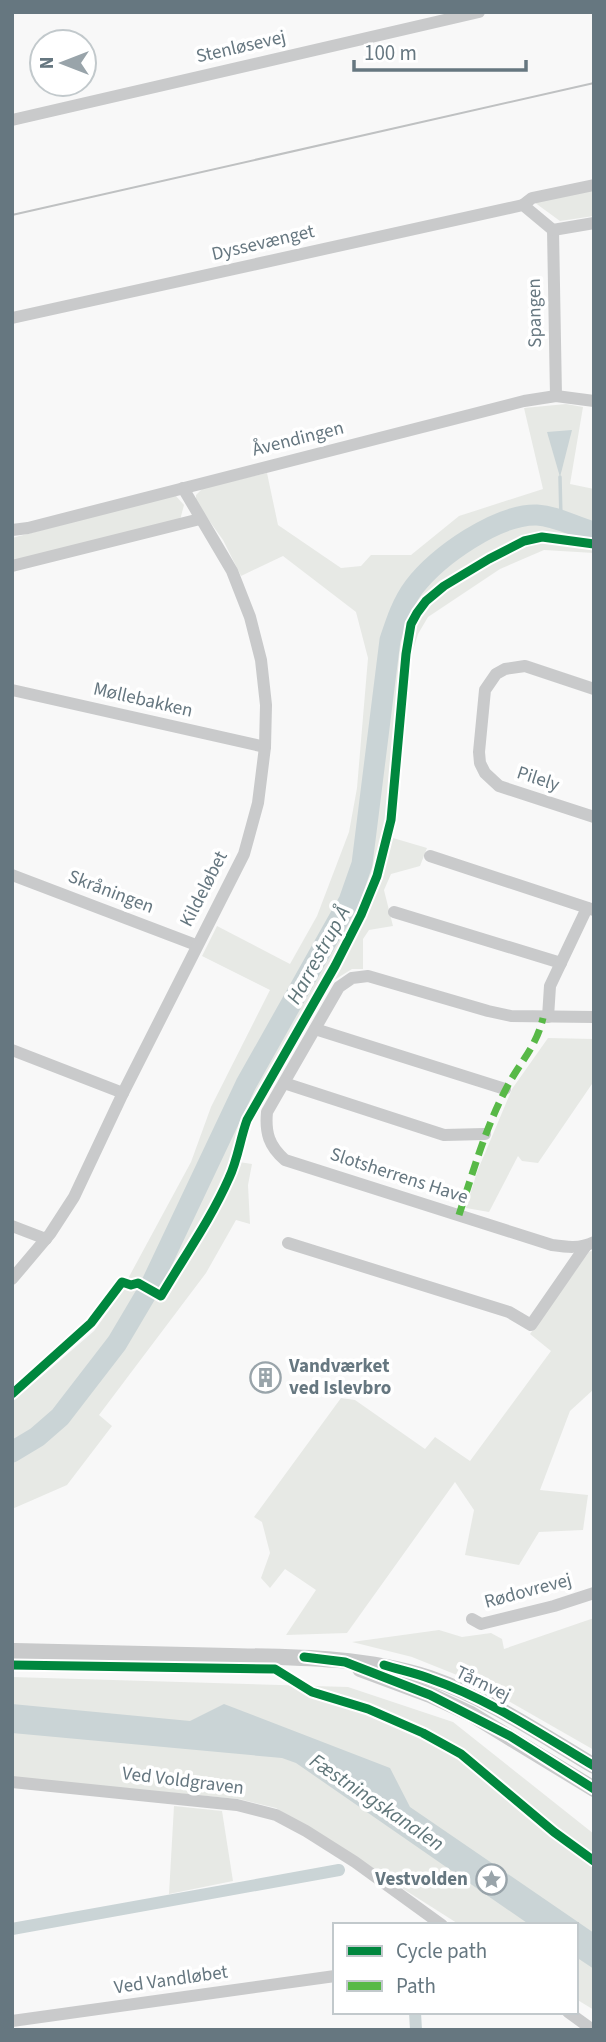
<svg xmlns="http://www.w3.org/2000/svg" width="606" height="2042" viewBox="0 0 606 2042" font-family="'Source Sans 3',sans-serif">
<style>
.green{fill:#e7e9e5}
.water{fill:#cad4d6}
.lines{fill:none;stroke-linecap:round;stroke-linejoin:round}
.stream{stroke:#cad4d6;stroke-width:3.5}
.canal{stroke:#cad4d6;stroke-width:12}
.river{stroke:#cad4d6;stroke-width:21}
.minor{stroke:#c9cacb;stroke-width:12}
.tertiary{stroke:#c9cacb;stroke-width:16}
.tram{stroke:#bfc1c2;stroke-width:2}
.quiet{stroke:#58b947;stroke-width:7;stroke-dasharray:14 7;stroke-linecap:butt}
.cycleway-casing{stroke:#fff;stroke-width:13}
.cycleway{stroke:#00873e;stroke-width:9}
.labels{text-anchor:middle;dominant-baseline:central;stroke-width:7;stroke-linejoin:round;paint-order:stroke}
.street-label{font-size:19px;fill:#667780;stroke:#fff}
.poi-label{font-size:19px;font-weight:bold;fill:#667780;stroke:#fff;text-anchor:start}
.water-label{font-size:21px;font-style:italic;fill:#60767a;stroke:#fff}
</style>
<rect width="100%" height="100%" fill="#f8f8f8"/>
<g class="green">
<path d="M594 190V216L560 221 534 202Z"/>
<path d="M566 404 583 407 570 484 594 489V553L544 550 500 569 428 617 418 634 411 657 393 838 427 848 420 866 391 874 384 890 393 926 369 930 363 939V969H352L331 982 248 1127 239 1162 252 1164 248 1185 250 1224 236 1220 206 1273 99 1415 112 1426 67 1485 12 1509V1402L94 1331 117 1299 191 1162 211 1107 270 990 202 956 217 926 290 964 317 916 349 832 357 788 368 658 356 612 283 556 241 576 223 540 196 502V495L203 488 267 473 278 525 341 568 361 566 371 555H411L459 516 543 489 524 408Z"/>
<path d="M175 495 184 505 180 520 12 562V538Z"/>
<path d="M548 1038 594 1039V1081L538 1163 522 1161 518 1156 489 1212 466 1208 477 1172 512 1089Z"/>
<path d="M594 1250V1389L570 1411 540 1490 588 1495 583 1530 539 1532 519 1565 465 1555 474 1510 455 1482 347 1633 286 1635 316 1590 285 1569 270 1588 261 1578 270 1553 262 1522 254 1517 341 1398 355 1400 425 1449 435 1437 470 1461 551 1351 530 1334 589 1252Z"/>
<path d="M594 1618V1750L477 1683 412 1657 352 1642 439 1630 462 1637 491 1633 502 1639 504 1649Z"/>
<path d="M12 1677 348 1687 453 1722 594 1834V2010L576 1999V1925H460L276 1808 239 1799 12 1778Z"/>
<path d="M174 1806 222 1811 233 1881 169 1894Z"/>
</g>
<g class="water">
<path d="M572 430 560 477 547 432Z"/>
<path d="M12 1704 190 1721 224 1704 390 1768 410 1807 594 1933V1969L576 1957V1925H530L296 1763 282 1758 12 1733Z"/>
</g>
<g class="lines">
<path class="stream" d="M560 477 561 520"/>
<g class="canal">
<path d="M12 1929 339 1870"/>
<path d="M415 2012 416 2030"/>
</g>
<path class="river" d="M12 1452 37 1437 60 1417 117 1343 149 1289 246 1084 349 901 362 864 390 640C396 622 402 603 414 587 438 556 497 514 537 515 557 516 574 527 594 532"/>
<g class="minor">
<path d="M12 120 479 12"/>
<path d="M523 205 532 198 594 185"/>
<path d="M553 230 556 396"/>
<path d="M12 318 523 205 553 230 594 223"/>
<path d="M12 530 28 528 524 401 556 396 594 401"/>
<path d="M12 566 200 519"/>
<path d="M594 689 525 666 505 669 496 674 485 690 479 752 480 763 485 773 499 786 594 817"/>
<path d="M12 690 265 747"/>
<path d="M430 856 594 910"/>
<path d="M12 875 196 945"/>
<path d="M394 912 561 963"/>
<path d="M548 1017 550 986 587 908"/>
<path d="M594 1017 511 1016 488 1011 368 976 352 978 339 987 267 1112C265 1133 269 1146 285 1160L552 1245C566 1247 580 1249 594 1242"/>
<path d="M315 1029 505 1089"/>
<path d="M12 1050 123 1093"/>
<path d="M284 1083 444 1135 485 1134"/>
<path d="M12 1226 46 1239"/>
<path d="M288 1243 509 1312 531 1325 585 1247"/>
<path d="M12 1279 50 1234 74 1197 123 1093 244 854 258 803 265 747 266 705 261 660 250 617 232 571 183 488"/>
<path d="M472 1619 481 1624 554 1606 594 1593"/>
<path d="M12 1782 237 1805 276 1815 306 1831 355 1862 442 1925"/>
<path d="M568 2012 593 2030"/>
<path d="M12 2021 335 1976"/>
</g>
<g class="tertiary">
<path d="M12 1651C85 1652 158 1654 230 1656 297 1657 366 1657 430 1678 488 1698 542 1735 594 1766"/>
<path d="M360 1669 430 1695 471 1714 594 1789"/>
</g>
<path class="tram" d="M12 215 594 83"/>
<path class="quiet" d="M459 1215C473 1172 485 1129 506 1089 519 1063 536 1048 543 1018"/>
<defs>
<g id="cycleway">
<path d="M12 1394 91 1323 122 1282 131 1285 138 1283 161 1296C184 1257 211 1219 229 1178 238 1159 240 1139 247 1120L335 966 361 915 377 876 391 820 406 654 411 624 417 613 426 601 444 586 489 559 524 541 542 537 594 544"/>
<path d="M304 1657 345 1662 430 1695 510 1736 594 1789"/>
<path d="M12 1665 275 1669 312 1692 368 1709 423 1733 461 1754 554 1832 594 1861"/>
<path d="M384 1665C400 1670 416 1673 431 1679 489 1699 542 1735 594 1766"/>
</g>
</defs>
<use href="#cycleway" class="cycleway-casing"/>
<use href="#cycleway" class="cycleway"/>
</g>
<defs>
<symbol id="building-ring" viewBox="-11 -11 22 22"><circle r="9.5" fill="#fff" stroke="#99a4aa" stroke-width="1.5"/><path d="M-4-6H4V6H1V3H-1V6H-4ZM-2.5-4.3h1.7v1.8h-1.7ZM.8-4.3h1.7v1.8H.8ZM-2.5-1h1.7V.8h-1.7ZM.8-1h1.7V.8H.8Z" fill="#99a4aa"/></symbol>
<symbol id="sight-ring" viewBox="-11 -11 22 22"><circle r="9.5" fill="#fff" stroke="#99a4aa" stroke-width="1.5"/><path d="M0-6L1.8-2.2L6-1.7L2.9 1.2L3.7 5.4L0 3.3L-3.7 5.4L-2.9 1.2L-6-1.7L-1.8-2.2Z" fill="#99a4aa"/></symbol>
</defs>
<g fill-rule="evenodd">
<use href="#building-ring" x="248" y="1360" width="35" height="35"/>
<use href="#sight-ring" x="474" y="1862" width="35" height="35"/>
</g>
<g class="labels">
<g class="street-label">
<text transform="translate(241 47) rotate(-13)">Stenløsevej</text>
<text transform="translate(263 243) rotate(-13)">Dyssevænget</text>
<text transform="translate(535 313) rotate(-91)">Spangen</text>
<text transform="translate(298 439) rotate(-14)">Åvendingen</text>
<text transform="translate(143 700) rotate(13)">Møllebakken</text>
<text transform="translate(538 779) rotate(18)">Pilely</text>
<text transform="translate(204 889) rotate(-63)">Kildeløbet</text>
<text transform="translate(111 892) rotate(21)">Skråningen</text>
<text transform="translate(399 1176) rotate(18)">Slotsherrens Have</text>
<text transform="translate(528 1591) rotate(-15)">Rødovrevej</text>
<text transform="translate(483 1684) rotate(26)">Tårnvej</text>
<text transform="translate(183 1781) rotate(7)">Ved Voldgraven</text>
<text transform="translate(171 1980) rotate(-8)">Ved Vandløbet</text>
</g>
<g class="poi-label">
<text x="289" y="1366">Vandværket<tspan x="289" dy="22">ved Islevbro</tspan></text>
<text x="468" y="1879" text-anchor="end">Vestvolden</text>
</g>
<g class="water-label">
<text transform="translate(318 955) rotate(-61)">Harrestrup Å</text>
<text transform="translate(377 1802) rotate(34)">Fæstningskanalen</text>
</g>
</g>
<rect width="606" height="2042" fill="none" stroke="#667780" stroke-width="28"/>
<rect x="333" y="1923" width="245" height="91" fill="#ffffff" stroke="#c2c9cc" stroke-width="2"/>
<rect x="347" y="1946" width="35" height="10" fill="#00873e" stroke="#c2c9cc" stroke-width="2"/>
<text x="396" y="1958" font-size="21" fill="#667780">Cycle path</text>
<rect x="347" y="1981" width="35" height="10" fill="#58b947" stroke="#c2c9cc" stroke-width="2"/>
<text x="396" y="1993" font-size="21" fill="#667780">Path</text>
<g transform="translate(63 63) rotate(270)"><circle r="33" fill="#ffffff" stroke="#c2c9cc" stroke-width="2"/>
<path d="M0-5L12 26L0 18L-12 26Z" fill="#99a4aa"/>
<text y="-10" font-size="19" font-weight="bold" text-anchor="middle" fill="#667780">N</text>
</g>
<path d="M354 60v10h172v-10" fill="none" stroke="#667780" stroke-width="3.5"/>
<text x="364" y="60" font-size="21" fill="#667780" stroke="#ffffff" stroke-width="5" paint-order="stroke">100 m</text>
</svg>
